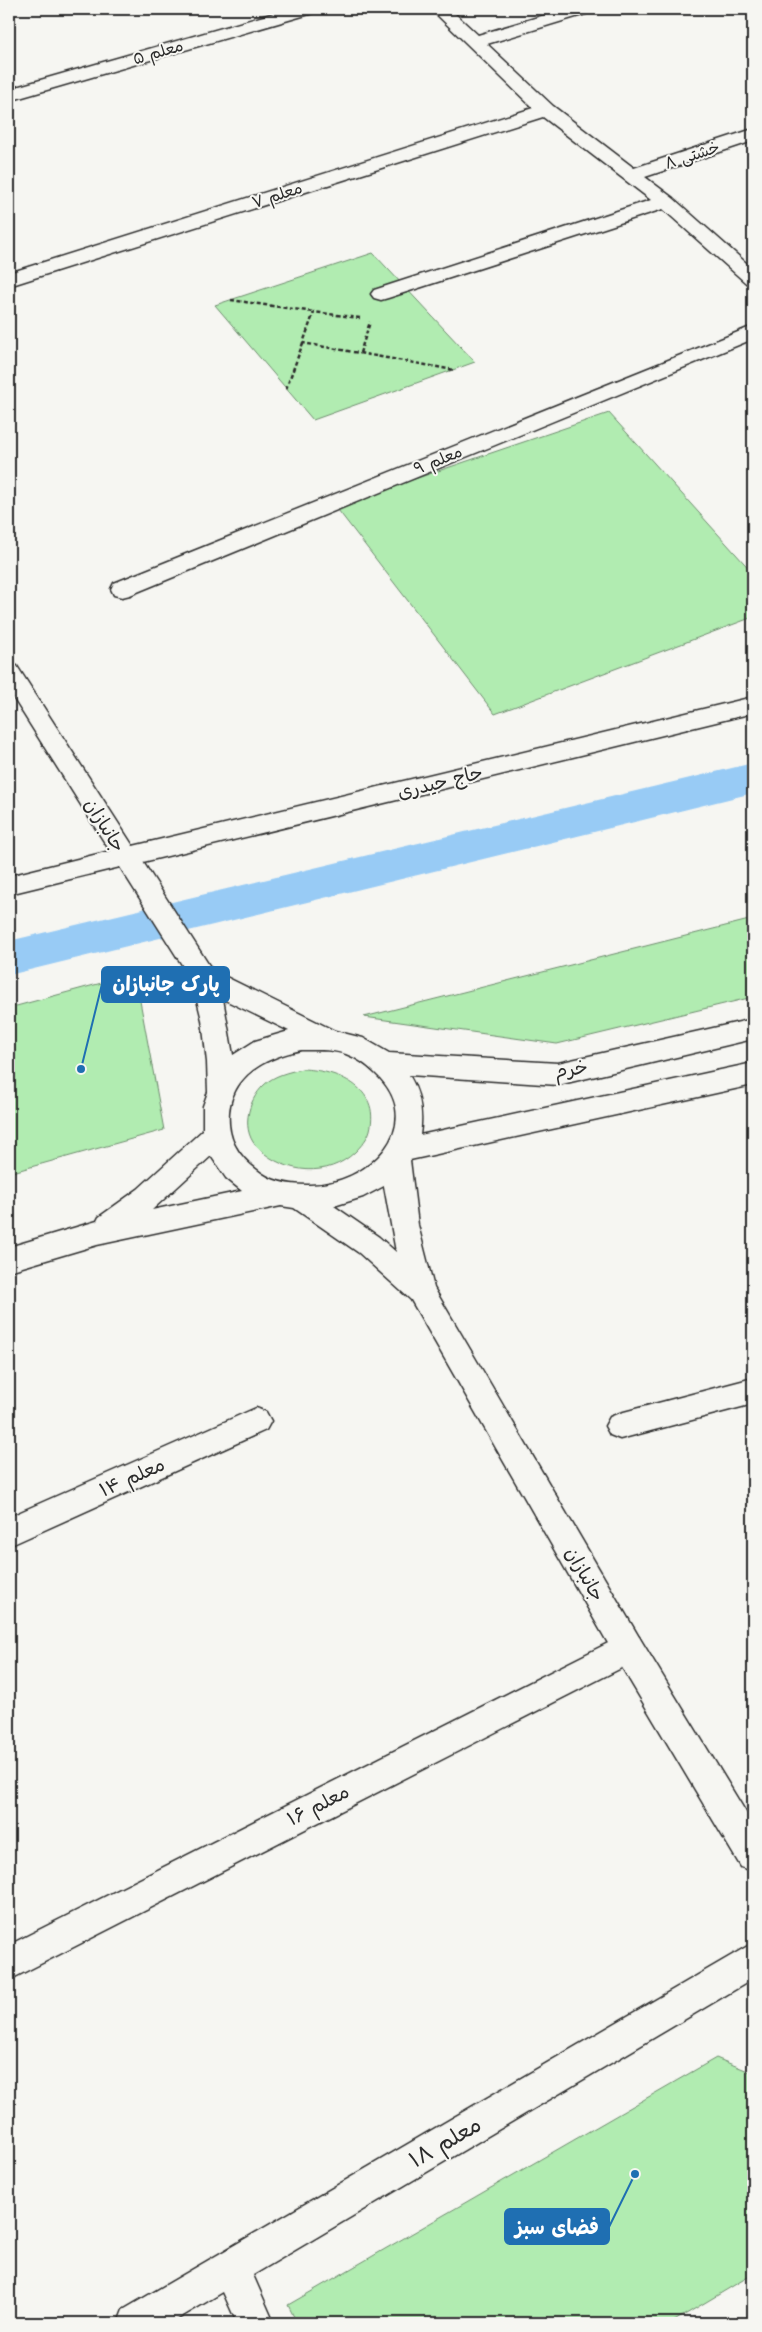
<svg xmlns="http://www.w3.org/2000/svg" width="762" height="2332" viewBox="0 0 762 2332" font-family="'Shantell Sans','Playpen Sans Arabic',sans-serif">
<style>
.green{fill:#b1ecb1;stroke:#6e8c6e}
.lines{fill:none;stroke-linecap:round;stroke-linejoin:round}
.canal{fill:#98cbf5;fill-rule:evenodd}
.minor-casing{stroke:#2b2b2b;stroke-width:3}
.tertiary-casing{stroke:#2b2b2b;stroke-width:3}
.path{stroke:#2b2b2b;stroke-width:2.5;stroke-dasharray:4 2.5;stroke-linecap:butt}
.minor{fill:#f6f6f2;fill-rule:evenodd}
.tertiary{fill:#f6f6f2;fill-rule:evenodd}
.labels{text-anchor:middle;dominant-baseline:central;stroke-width:4;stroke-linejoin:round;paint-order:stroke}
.far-street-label{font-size:16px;fill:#2b2b2b;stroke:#f6f6f2}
.street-label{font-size:19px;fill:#2b2b2b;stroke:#f6f6f2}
.near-street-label{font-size:22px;fill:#2b2b2b;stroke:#f6f6f2}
.leader{fill:none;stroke:#1f6fb2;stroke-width:2}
.callout-dot{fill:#1f6fb2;stroke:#f6f6f2;stroke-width:2}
.callout{fill:#1f6fb2;stroke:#1f6fb2;stroke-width:2}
.callout-label{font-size:20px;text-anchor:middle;font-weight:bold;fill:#fff}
</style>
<rect width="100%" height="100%" fill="#f6f6f2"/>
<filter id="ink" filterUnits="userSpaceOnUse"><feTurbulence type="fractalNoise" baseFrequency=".02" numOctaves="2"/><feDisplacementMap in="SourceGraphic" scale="10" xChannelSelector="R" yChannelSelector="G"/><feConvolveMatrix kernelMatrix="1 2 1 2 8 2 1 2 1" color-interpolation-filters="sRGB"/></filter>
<g filter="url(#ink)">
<g class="green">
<path d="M373 253 475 362 313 420 215 305Z"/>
<path d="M609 413 753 573V617L495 714 335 506Z"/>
<path d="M753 919V997L557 1044 364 1017Z"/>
<path d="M135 974 164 1130 9 1173V1008Z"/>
<path d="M302 1069C336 1070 381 1087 370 1130 368 1138 361 1146 355 1152 328 1178 286 1174 259 1149 240 1132 247 1101 264 1085 274 1075 289 1072 302 1069Z"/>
<path d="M716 2058 753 2073V2274L671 2323H297L288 2305Z"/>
</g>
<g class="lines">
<path class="canal" d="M753 763V793L9 975V941Z"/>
<defs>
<g id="minor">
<path d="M288 9H316L313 13 9 101V89Z"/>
<path d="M431 9H450L478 35 565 9H592L589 13 487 44 553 106 634 168 753 129V141L645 177 673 198 753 269V285L746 283 663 209 388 298 381 300 374 298 371 294 374 290 651 200 543 117 9 286V273L533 108Z"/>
<path d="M753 326V339L130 595 122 597 114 595 111 589 114 583Z"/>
<path d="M753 1378V1404L620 1439 610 1435 605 1426 610 1417 620 1413Z"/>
<path d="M256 1408 266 1412 271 1421 266 1430 9 1546V1517Z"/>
<path d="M628 1633 639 1637 644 1648 639 1659 9 1980V1945Z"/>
<path d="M753 1943V1979L253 2275 274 2323H237L223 2292 171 2323H118L123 2310Z"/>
</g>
<path id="tertiary" d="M9 664 17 666 133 846 753 697V713L143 862 212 970 335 1031 363 1038 389 1053 558 1063 753 1019V1039L558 1085 409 1075C421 1094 423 1114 420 1135L753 1063V1085L410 1160 418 1225 434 1288 639 1637 753 1824V1871L741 1867 617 1659 411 1300 359 1253 294 1208 281 1206 97 1245 9 1271V1247L97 1221 99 1217 138 1189 203 1130V1106L208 1092 207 1062 202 1020 195 992 191 979 120 867 9 894V876L110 851 9 691ZM223 999 289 1031 255 1041 233 1055ZM301 1050C316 1050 332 1049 346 1054 357 1058 367 1065 375 1073 431 1125 368 1187 307 1185 289 1185 271 1182 257 1170 237 1155 227 1138 229 1112 233 1073 268 1057 301 1050ZM211 1156 226 1178 242 1191 152 1210ZM384 1186 396 1252 379 1237 334 1206 363 1197Z"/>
</defs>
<use href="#minor" class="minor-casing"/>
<use href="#tertiary" class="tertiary-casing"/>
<g class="path">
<path d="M231 300 314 312"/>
<path d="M360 318 314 312 303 343 454 370"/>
<path d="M360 353 370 322"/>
<path d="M286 389 303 343"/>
</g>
<use href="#minor" class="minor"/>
<use href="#tertiary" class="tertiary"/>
</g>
</g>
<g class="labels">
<g class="far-street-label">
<text transform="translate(158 52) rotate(-16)">معلم ۵</text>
<text transform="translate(692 155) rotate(-18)">خشتی ۸</text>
<text transform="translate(277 195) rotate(-18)">معلم ۷</text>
<text transform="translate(438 460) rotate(-22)">معلم ۹</text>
</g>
<g class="street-label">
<text transform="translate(440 782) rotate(-14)">حاج حیدری</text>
<text transform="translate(105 825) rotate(58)">جانبازان</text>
<text transform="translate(571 1069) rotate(-9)">خرم</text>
<text transform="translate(132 1477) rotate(-24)">معلم ۱۴</text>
<text transform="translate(585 1574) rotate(60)">جانبازان</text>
<text transform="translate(318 1805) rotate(-27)">معلم ۱۶</text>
</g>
<g class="near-street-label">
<text transform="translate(445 2142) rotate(-30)">معلم ۱۸</text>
</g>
</g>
<path class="leader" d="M81 1069L102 984M635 2174L609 2227"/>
<g class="callout-dot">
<circle cx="81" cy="1069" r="5"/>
<circle cx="635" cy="2174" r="5"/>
</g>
<g class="callout">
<rect x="102" y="967" width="127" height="35" rx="5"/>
<rect x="505" y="2209" width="104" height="35" rx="5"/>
</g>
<g class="callout-label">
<text x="166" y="991">پارک جانبازان</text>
<text x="557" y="2234">فضای سبز</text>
</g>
<rect width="762" height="2332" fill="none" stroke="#f6f6f2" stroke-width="30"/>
<rect x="15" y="15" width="732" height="2302" fill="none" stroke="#2b2b2b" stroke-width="2" filter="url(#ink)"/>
</svg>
